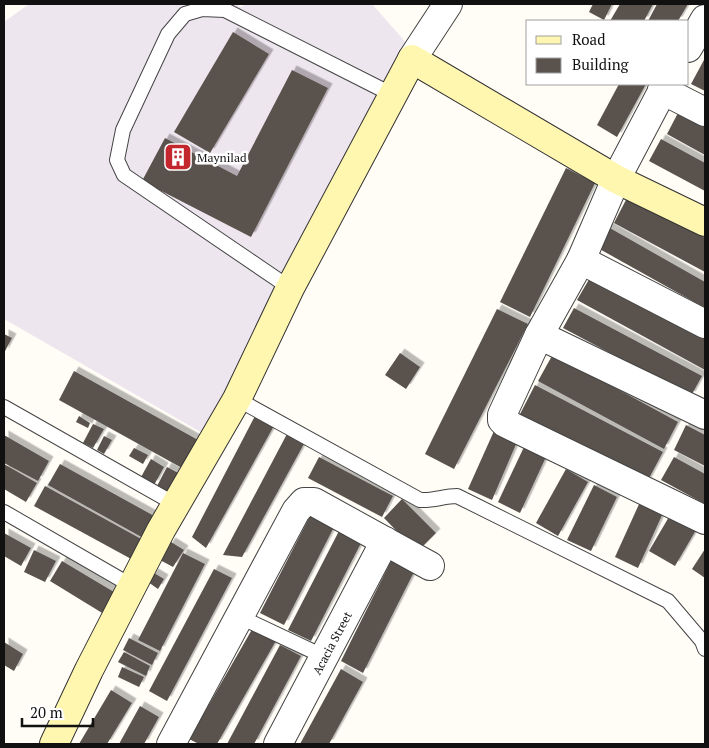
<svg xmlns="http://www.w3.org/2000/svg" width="709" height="748" viewBox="0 0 709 748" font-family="'PT Serif',serif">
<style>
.industrial{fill:#eee6ef}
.building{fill:#5a524d;filter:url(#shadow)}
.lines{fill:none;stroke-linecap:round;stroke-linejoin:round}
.lane-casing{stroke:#444;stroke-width:16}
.street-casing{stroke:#444;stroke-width:30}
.secondary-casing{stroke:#333;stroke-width:30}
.lane{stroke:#fff;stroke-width:14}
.street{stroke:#fff;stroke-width:28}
.secondary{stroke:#fff6b0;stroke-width:28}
.labels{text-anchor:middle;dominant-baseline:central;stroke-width:5;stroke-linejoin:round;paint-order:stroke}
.poi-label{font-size:12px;fill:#111;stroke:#fff;text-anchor:start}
.street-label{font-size:12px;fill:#111;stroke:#fff}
</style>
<defs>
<filter id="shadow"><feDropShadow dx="4.5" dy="-4.5" stdDeviation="0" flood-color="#0004"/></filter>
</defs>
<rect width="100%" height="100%" fill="#fffdf5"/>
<path class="industrial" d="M29 4H236L241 7 247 4H372L410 47 204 434 4 319V22Z"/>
<g class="building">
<path d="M593 4H612L604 20 589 12Z"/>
<path d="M620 4H653L644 21H610Z"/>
<path d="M657 4H688L678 21H648Z"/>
<path d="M233 32 269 54 210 153 174 132Z"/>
<path d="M705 58V91L691 84Z"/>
<path d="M292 70 328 88 251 237 142 181 165 138 237 176Z"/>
<path d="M619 84H646L617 137 597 125Z"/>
<path d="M679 111 705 125V155L667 134Z"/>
<path d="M661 139 705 163V191L649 161Z"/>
<path d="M566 168 595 183 530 317 500 302Z"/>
<path d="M628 196 705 238V272L614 223Z"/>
<path d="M608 227 705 282V308L596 247Z"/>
<path d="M591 276 705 339V370L577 300Z"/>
<path d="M574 308 702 376 691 396 563 328Z"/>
<path d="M497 309 528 324 454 469 425 454Z"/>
<path d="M4 334 12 338 4 353Z"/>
<path d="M400 353 420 367 406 389 385 375Z"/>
<path d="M553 354 678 422 664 449 538 381Z"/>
<path d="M74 371 198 440 182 468 59 400Z"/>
<path d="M535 385 663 452 647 482 519 416Z"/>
<path d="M256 414 275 424 206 548 192 537Z"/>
<path d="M79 416 90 423 88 428 76 422Z"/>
<path d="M93 424 104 429 93 448 83 443Z"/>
<path d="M686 425 705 435V466L674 450Z"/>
<path d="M494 431 517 442 492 500 468 489Z"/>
<path d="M288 432 305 442 242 557 223 555Z"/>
<path d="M4 435 49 461 38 481 4 463Z"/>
<path d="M104 436 112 440 104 454 97 450Z"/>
<path d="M524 447 546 457 520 513 498 502Z"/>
<path d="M134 448 148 455 143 464 129 456Z"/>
<path d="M319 457 393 496 382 517 308 478Z"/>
<path d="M674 457 705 474V504L661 480Z"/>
<path d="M151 459 164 467 154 485 141 477Z"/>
<path d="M4 464 37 483 26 502 4 489Z"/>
<path d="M60 464 156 517 145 539 48 485Z"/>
<path d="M167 467 180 474 170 493 157 486Z"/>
<path d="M566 469 588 482 558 536 536 523Z"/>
<path d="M594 485 617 497 591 551 567 540Z"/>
<path d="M45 486 143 540 133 560 34 506Z"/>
<path d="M402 499 436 533 417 552 384 518Z"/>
<path d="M640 502 663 513 638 568 615 557Z"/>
<path d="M673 510 699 525 675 566 649 551Z"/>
<path d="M311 514 334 527 284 625 260 613Z"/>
<path d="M339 531 361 543 311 641 288 630Z"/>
<path d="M4 533 31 548 21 566 4 556Z"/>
<path d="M171 542 184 550 173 567 160 560Z"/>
<path d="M705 549V578L692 569Z"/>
<path d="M34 550 56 561 45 582 24 572Z"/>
<path d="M183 553 205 564 160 651 138 640Z"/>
<path d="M392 559 415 570 363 673 341 661Z"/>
<path d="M62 561 124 598 112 619 50 581Z"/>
<path d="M214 569 232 578 167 701 149 691Z"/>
<path d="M154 573 164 579 158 589 148 582Z"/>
<path d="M254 626 277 639 217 744H199L189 739Z"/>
<path d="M129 638 158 653 152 665 123 650Z"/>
<path d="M4 642 23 654 14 671 4 665Z"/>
<path d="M280 645 301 656 254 744H227Z"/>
<path d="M124 652 150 666 146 676 118 662Z"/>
<path d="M122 667 144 677 139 687 118 677Z"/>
<path d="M341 669 363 682 329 744H300Z"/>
<path d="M111 690 132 703 107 744H79Z"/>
<path d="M140 706 159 717 144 744H119Z"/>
</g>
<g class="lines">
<defs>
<g id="lane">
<path d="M290 288 124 175 117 160 123 130 168 34 185 14 202 9 225 10 393 95"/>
<path d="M237 399 420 500C433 501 444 496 457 496L668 601 702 641 705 649"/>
<path d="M4 407 175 504"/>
<path d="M4 512 132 586"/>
<path d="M240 617 325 657"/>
</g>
<g id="street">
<path d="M688 48 705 19"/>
<path d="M412 59 448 4"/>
<path d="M666 84 616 179 581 260 539 335 502 415V420L505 423 705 520"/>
<path d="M662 90 705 112"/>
<path d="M581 260 705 324"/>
<path d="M539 335 705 415"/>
<path d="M171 744 296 511 304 502H314L430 566"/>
<path d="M278 744 385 541"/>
</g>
<path id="secondary" d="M54 744 89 670 161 530 237 399 290 288 412 59 616 179 705 222"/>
</defs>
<use href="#lane" class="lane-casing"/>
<use href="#street" class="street-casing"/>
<use href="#secondary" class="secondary-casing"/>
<use href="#lane" class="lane"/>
<use href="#street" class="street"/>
<use href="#secondary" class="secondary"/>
</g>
<defs>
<symbol id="building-square" viewBox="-11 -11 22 22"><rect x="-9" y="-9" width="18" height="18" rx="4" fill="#c4262e" stroke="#fff"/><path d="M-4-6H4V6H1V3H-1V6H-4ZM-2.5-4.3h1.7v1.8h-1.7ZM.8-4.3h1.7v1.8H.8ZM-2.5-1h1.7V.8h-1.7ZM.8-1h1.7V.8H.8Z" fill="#fff"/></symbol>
</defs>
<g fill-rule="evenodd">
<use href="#building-square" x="162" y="141" width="32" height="32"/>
</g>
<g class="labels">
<g class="poi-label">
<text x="197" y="157">Maynilad</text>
</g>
<g class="street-label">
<text transform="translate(332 643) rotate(-62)">Acacia Street</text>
</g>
</g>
<rect width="709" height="748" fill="none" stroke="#111111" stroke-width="10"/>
<rect x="526" y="20" width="162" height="65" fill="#ffffff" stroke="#a0a0a0"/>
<rect x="536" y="36" width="25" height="8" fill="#fff6b0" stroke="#a0a0a0"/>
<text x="572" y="45" font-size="15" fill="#111111">Road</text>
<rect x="536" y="58" width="25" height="15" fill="#5a524d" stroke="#a0a0a0"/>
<text x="572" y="70" font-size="15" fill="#111111">Building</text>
<path d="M22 718v8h71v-8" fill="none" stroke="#111111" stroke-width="2.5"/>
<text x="30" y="718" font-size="15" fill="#111111" stroke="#ffffff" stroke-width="4" paint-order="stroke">20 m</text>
</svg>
